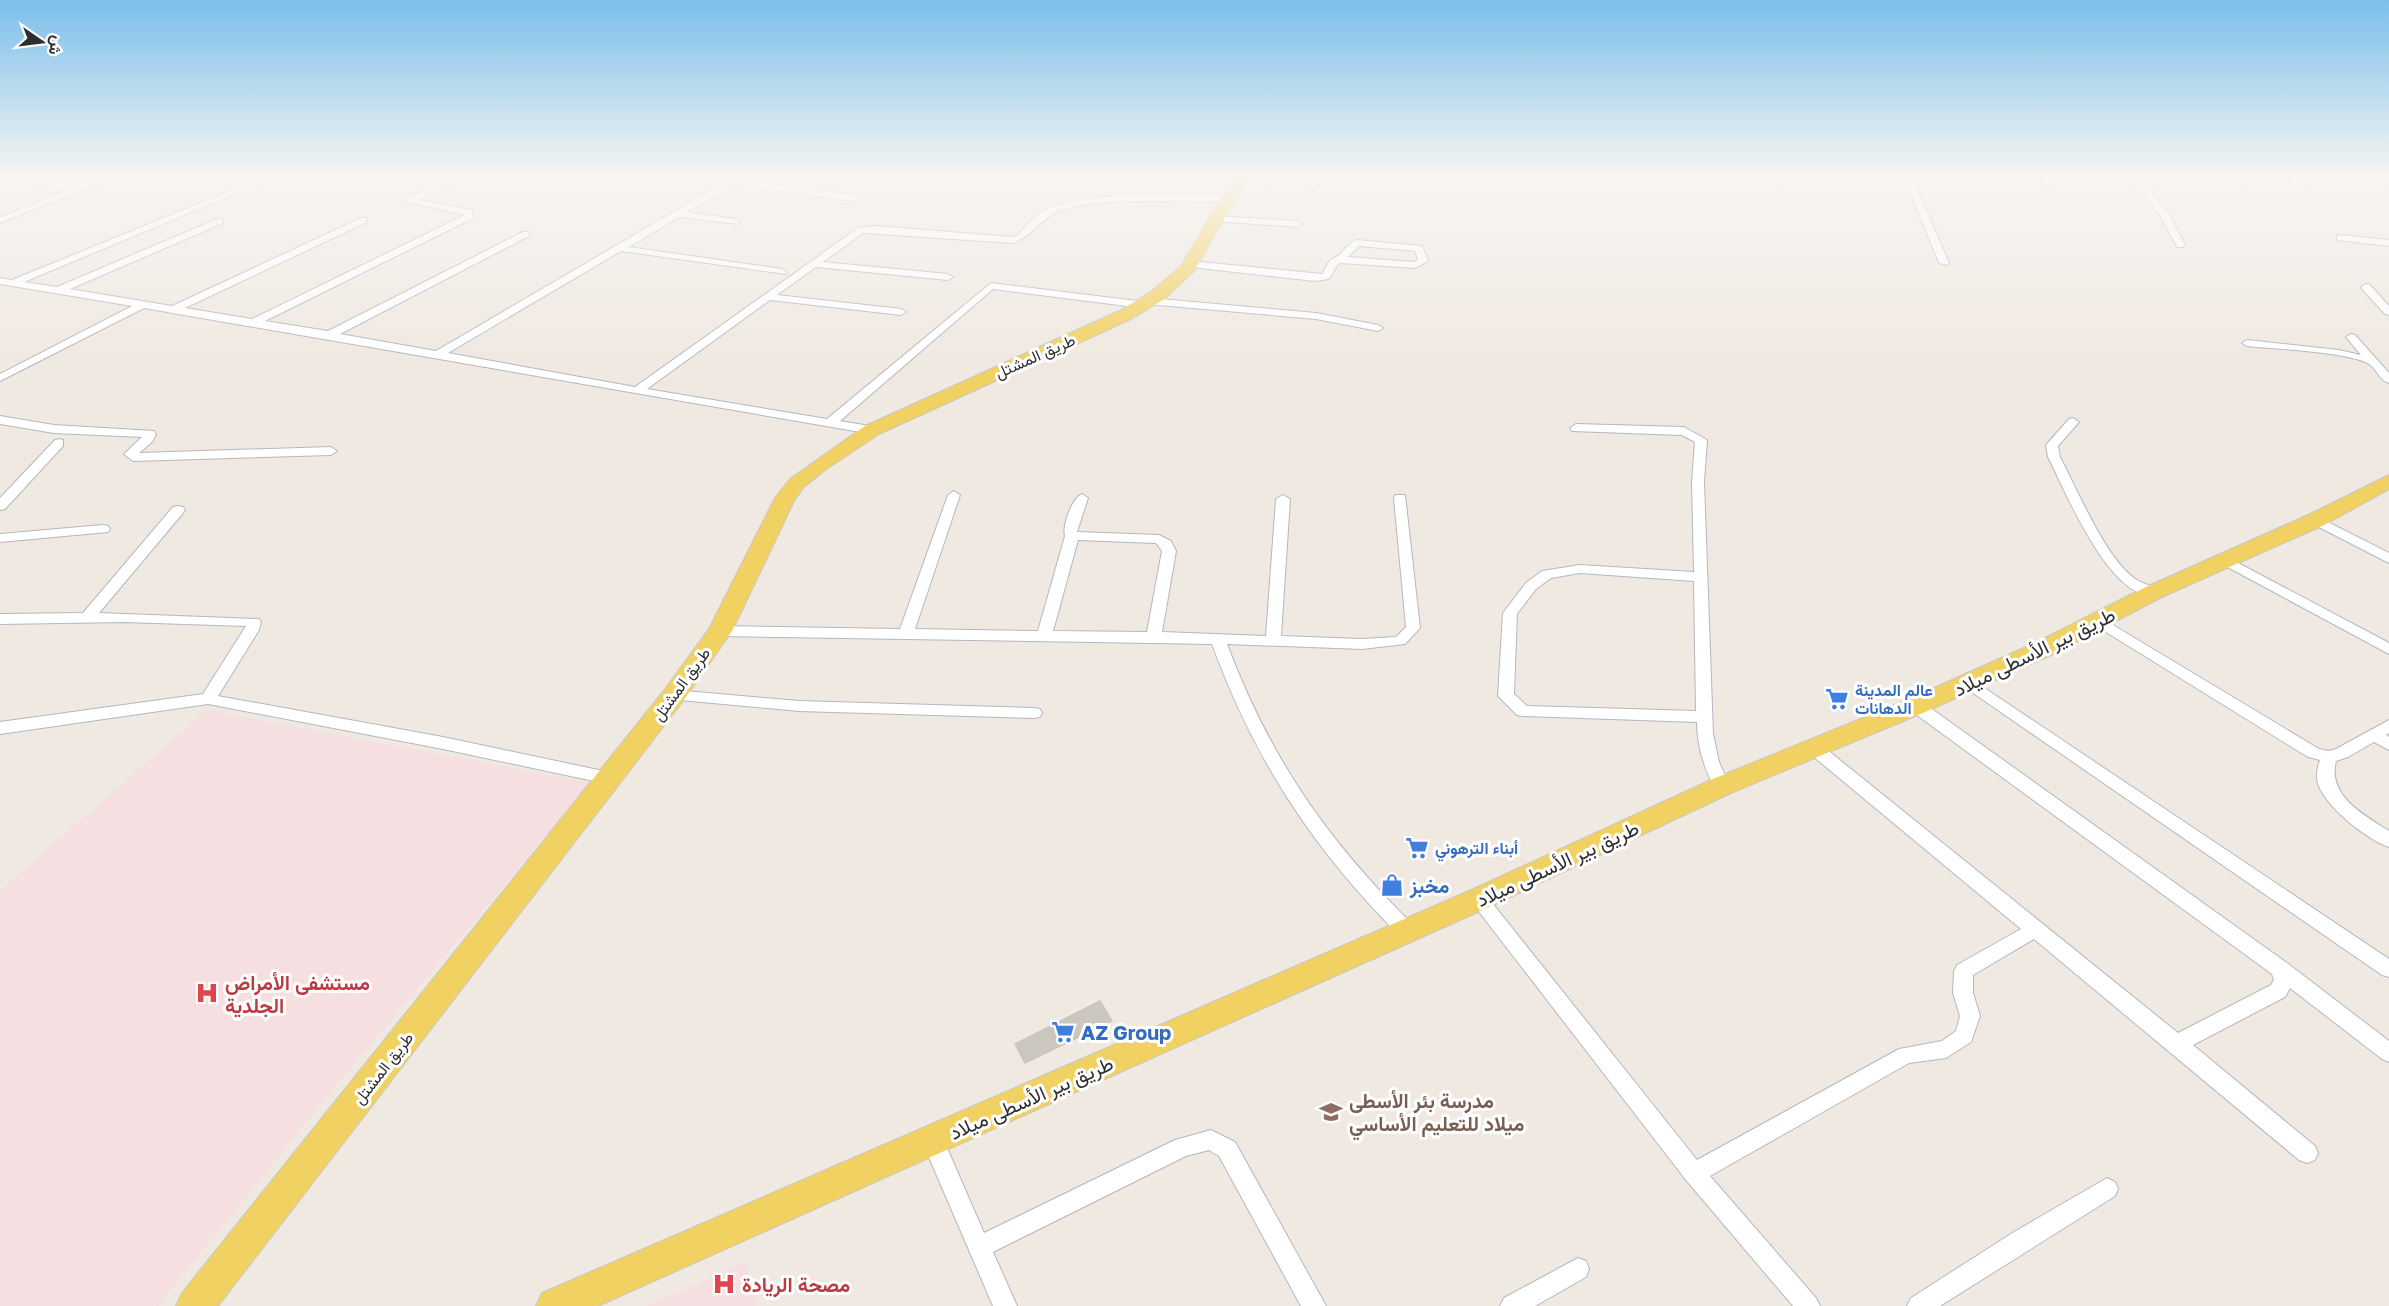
<svg xmlns="http://www.w3.org/2000/svg" width="2389" height="1306" font-family="'Golos Text',Vazirmatn,sans-serif">
<rect width="100%" height="100%" fill="#efe9e1"/>
<!-- medical -->
<g fill="#f5dfe0">
<polygon points="207,710 590,783 328,1095 158,1306 0,1306 0,891"/>
<polygon points="746,1262 757,1306 648,1306"/>
</g>
<!-- building -->
<polygon fill="#cbc7bf" stroke="#cbc5ba" stroke-width="1.5" points="1100,1001 1112,1021 1025,1063 1015,1044"/>
<g fill="none" stroke-linecap="round" stroke-linejoin="round">
<!-- street casing -->
<g stroke="#b4b7c1" stroke-width="2">
<g id="street">
<polygon points="33,175 45,175 42,178 45,180 79,186 108,175 120,175 0,223 0,217 69,190 39,184 32,177"/>
<path d="M268 175H280L24 282 57 287 217 219H223V223L70 289 172 306 361 218H367V222L185 308 252 319 465 215 403 201 455 175H466L417 200 472 210 473 218 265 321 328 331 523 232H529V236L340 334 436 351 723 183 682 178 678 175H702L852 195 857 198 852 201 734 185 687 212 735 219 740 222 738 224 679 217 629 247 782 269 787 272 786 274 621 251 448 353 635 387 858 228 877 226 1012 237 1017 236C1024 229 1031 219 1040 213 1078 189 1181 196 1228 196L1233 199 1228 202C1179 202 1108 196 1061 210 1041 217 1032 238 1012 243L863 233 823 262 948 274 953 277 948 280 816 267 777 295 901 309 906 312 901 315 770 300 647 389 827 419 991 283 1145 302V299L1149 298 1316 313 1378 325 1383 328 1378 331 1316 319 1147 304V307L1143 308 993 289 840 421 876 427 878 430 872 434 144 308 0 381V374L132 306 0 284V278L12 280Z"/>
<polygon points="885,175 894,175 889,179"/>
<polygon points="1314,175 1322,175 1316,187 1313,188 1309,185"/>
<polygon points="1903,175 1911,175 1949,263 1948,265 1939,263"/>
<polygon points="2038,175 2046,175 2051,183 2044,185"/>
<polygon points="2129,175 2138,175 2170,216 2185,245 2183,247 2177,247 2161,217"/>
<polygon points="2286,175 2295,175 2308,192 2306,194 2248,192 2244,189 2248,186 2296,189"/>
<polygon points="1215,216 1297,221 1302,224 1297,227 1212,221 1212,217"/>
<polygon points="2340,235 2389,240 2389,246 2337,240 2337,236"/>
<path d="M1357 240 1422 246 1428 261 1415 268 1341 263 1338 264 1329 279 1315 281 1191 267 1186 264 1191 261 1322 274 1330 260C1342 257 1345 244 1357 240ZM1359 246 1415 251 1418 260 1413 262 1348 257Z"/>
<polygon points="2366,284 2370,285 2389,306 2389,315 2385,314 2362,289 2361,287"/>
<path d="M2351 334 2355 335 2389 373V383C2379 380 2377 369 2369 364 2349 352 2274 349 2247 346L2242 343 2247 340 2339 350 2361 355 2346 337Z"/>
<polygon points="0,416 54,425 154,431 156,434 153,441 139,453 331,447 337,451 331,455 133,461 124,454 142,437 54,433 0,424"/>
<path d="M2073 418 2079 422 2058 446 2060 457C2077 489 2107 562 2137 580 2144 584 2152 586 2159 589L2161 592 2159 595C2112 607 2065 490 2048 457L2046 445 2069 419Z"/>
<path d="M1576 424 1684 427 1707 440 1704 482 1713 734 1719 762 1730 786 1728 790H1716C1704 769 1697 746 1697 722L1523 716 1517 715 1498 696 1503 613 1526 583 1542 571 1580 565 1694 572 1692 482 1695 442 1682 435 1572 431 1570 428ZM1580 573 1694 581 1696 711 1527 706 1514 694 1517 614 1536 589 1551 578Z"/>
<polygon points="59,439 63,440 63,446 5,509 0,510 0,498 55,440"/>
<path d="M954 491 960 495 915 629 1038 631 1065 536C1062 526 1072 498 1082 494L1088 498 1077 532 1159 535 1171 541 1176 551 1162 632 1266 636 1276 499 1283 495 1290 499 1281 636 1362 639 1396 637 1406 627 1394 498 1395 495H1405L1420 628 1405 644 1362 649 1227 644C1270 758 1326 839 1413 925L1415 930 1413 935 1406 938 1399 935C1313 849 1254 759 1212 644L720 636 713 631 720 626 900 629 948 495ZM1078 540 1156 543 1162 551 1147 632 1053 631Z"/>
<polygon points="178,506 183,507 185,510 183,513 99,613 259,619 261,622 259,630 218,696 443,737 608,772 614,774 616,778 614,782 608,784 443,749 208,704 0,734 0,722 203,694 246,626 124,622 0,624 0,614 83,613 173,507"/>
<polygon points="2316,516 2389,553 2389,563 2311,523 2309,520"/>
<polygon points="103,525 108,526 110,529 108,532 0,542 0,534"/>
<polygon points="2225,556 2389,643 2389,654 2220,563 2218,560"/>
<path d="M2098 616 2319 749 2329 751 2336 749 2389 720V733L2386 735 2389 737V750L2374 742 2348 757 2336 761C2327 796 2364 815 2389 831V847C2366 839 2326 807 2318 784 2316 776 2317 768 2320 760L2308 757 2093 624 2091 621Z"/>
<polygon points="1968,677 2389,959 2389,977 2382,975 1963,686 1960,682 1963,678"/>
<polygon points="674,690 799,701 1034,708 1040,709 1042,713 1040,717 1034,718 799,711 669,699 666,695 669,691"/>
<polygon points="1916,701 1922,702 2287,963 2389,1041 2389,1062 2382,1059 2290,988 2285,997 2193,1045 2315,1146 2318,1153 2315,1160 2307,1163 2299,1160 2034,939 1973,975 1973,993 1980,1016 1971,1042 1946,1058 1909,1063 1710,1176 1816,1298 1820,1306 1793,1306 1686,1180 1473,904 1470,899 1473,894 1479,892 1485,894 1697,1160 1899,1049 1942,1041 1956,1031 1960,1016 1953,993 1954,971 1957,965 2021,929 1808,752 1806,748 1808,744 1820,744 2178,1033 2271,985 2274,980 2272,974 1910,710 1908,706 1910,702"/>
<polygon points="1211,1130 1235,1142 1326,1306 1301,1306 1219,1156 1209,1150 1186,1156 993,1252 1017,1306 993,1306 922,1141 925,1134 933,1131 941,1134 984,1233 1175,1140"/>
<polygon points="2107,1178 2115,1182 2118,1189 2115,1196 1940,1306 1907,1306 1911,1298 2014,1232"/>
<polygon points="1578,1258 1586,1261 1589,1269 1586,1277 1535,1306 1500,1306 1504,1298"/>
</g>
</g>
<!-- primary casing -->
<g stroke="#c9c9c9" stroke-width="2">
<g id="primary">
<polygon points="1235,175 1249,175 1194,271 1163,300 1131,319 879,434 825,470 804,487 795,499 732,631 683,701 218,1306 176,1306 182,1293 665,689 709,629 775,498 790,479 865,426 1119,311 1151,292 1181,266"/>
<polygon points="2389,475 2389,489 2324,525 2162,597 2051,655 1925,712 1731,793 1489,907 598,1306 536,1306 542,1293 1469,891 1713,779 1907,700 2035,643 2146,587 2308,515"/>
</g>
</g>
<!-- street -->
<use href="#street" fill="#fff" fill-rule="evenodd"/>
<!-- primary -->
<use href="#primary" fill="#f2d163" fill-rule="evenodd"/>
</g>
<!-- sky -->
<linearGradient id="sky" x2="0" y2="1"><stop stop-color="#7abfeb"/><stop offset="0.49" stop-color="#f8f5f2"/><stop offset="1" stop-color="#f8f5f2" stop-opacity="0"/></linearGradient>
<rect width="2389" height="358" fill="url(#sky)"/>
<!-- icons -->
<defs>
<g id="supermarket-bare" transform="scale(1.8)"><path d="M-6-5.5h2.5l.6 2H6L4.5 2H-2.5L-4.4-4H-6ZM-1.5 3.2a1.3 1.3 0 1 0 .1 0ZM3 3.2a1.3 1.3 0 1 0 .1 0Z" fill="#3f7fe0" stroke="#fff" stroke-width="2.5" paint-order="stroke"/></g>
<g id="shop-bare" transform="scale(1.8)"><path d="M-5-2.5h2.3a2.7 3.5 0 0 1 5.4 0H5L5.5 6h-11ZM-1.5-2.5h3a1.5 2.3 0 0 0-3 0Z" fill="#3f7fe0" stroke="#fff" stroke-width="2.5" paint-order="stroke"/></g>
<g id="hospital-bare" transform="scale(1.8)"><path d="M-5-5h3v3.5h4V-5h3V5h-3V1.5h-4V5h-3Z" fill="#e0444e" stroke="#fff" stroke-width="2.5" paint-order="stroke"/></g>
<g id="school-bare" transform="scale(1.8)"><path d="M0-5L7-2L0 1L-7-2ZM-4 1L0 2.5L4 1V4Q0 6-4 4Z" fill="#8d6e63" stroke="#fff" stroke-width="2.5" paint-order="stroke"/></g>
</defs>
<g fill-rule="evenodd">
<use href="#supermarket-bare" x="1837" y="699"/>
<use href="#supermarket-bare" x="1417" y="848"/>
<use href="#shop-bare" x="1392" y="885"/>
<use href="#hospital-bare" x="207" y="993"/>
<use href="#supermarket-bare" x="1063" y="1032"/>
<use href="#school-bare" x="1331" y="1112"/>
<use href="#hospital-bare" x="724" y="1284"/>
</g>
<g text-anchor="middle" dominant-baseline="central" stroke-width="6" stroke-linejoin="round" paint-order="stroke">
<!-- street labels -->
<g font-size="16" fill="#2e2e2e" stroke="#fff">
<text transform="translate(1035 356) rotate(-24)">طريق المشتل</text>
<text transform="translate(681 684) rotate(-54)">طريق المشتل</text>
<text transform="translate(383 1068) rotate(-52)">طريق المشتل</text>
</g>
<!-- shop labels -->
<g font-size="16" font-weight="bold" fill="#366cbe" stroke="#fff" text-anchor="start">
<text x="1855" y="690">عالم المدينة<tspan x="1855" dy="18">الدهانات</tspan></text>
<text x="1435" y="848">أبناء الترهوني</text>
</g>
<!-- near-street labels -->
<g font-size="20" fill="#2e2e2e" stroke="#fff">
<text transform="translate(2034 651) rotate(-26)">طريق بير الأسطى ميلاد</text>
<text transform="translate(1557 863) rotate(-25)">طريق بير الأسطى ميلاد</text>
<text transform="translate(1031 1097) rotate(-24)">طريق بير الأسطى ميلاد</text>
</g>
<!-- near-shop labels -->
<g font-size="20" font-weight="bold" fill="#366cbe" stroke="#fff" text-anchor="start">
<text x="1410" y="885">مخبز</text>
<text x="1081" y="1032">AZ Group</text>
</g>
<!-- near-health labels -->
<g font-size="20" font-weight="bold" fill="#be3a42" stroke="#fff" text-anchor="start">
<text x="225" y="982">مستشفى الأمراض<tspan x="225" dy="23">الجلدية</tspan></text>
<text x="742" y="1284">مصحة الريادة</text>
</g>
<!-- near-education labels -->
<g font-size="20" font-weight="bold" fill="#785e54" stroke="#fff" text-anchor="start">
<text x="1349" y="1100">مدرسة بئر الأسطى<tspan x="1349" dy="23">ميلاد للتعليم الأساسي</tspan></text>
</g>
</g>
<!-- north arrow -->
<g transform="translate(42 42) rotate(104)" stroke="#ffffff" stroke-width="4.5" paint-order="stroke">
<path d="M0-4.5L10 22L0 15L-10 22Z" fill="#2e2e2e"/>
<text y="-9" font-size="16" font-weight="bold" text-anchor="middle" fill="#2e2e2e">ش</text>
</g>
</svg>
